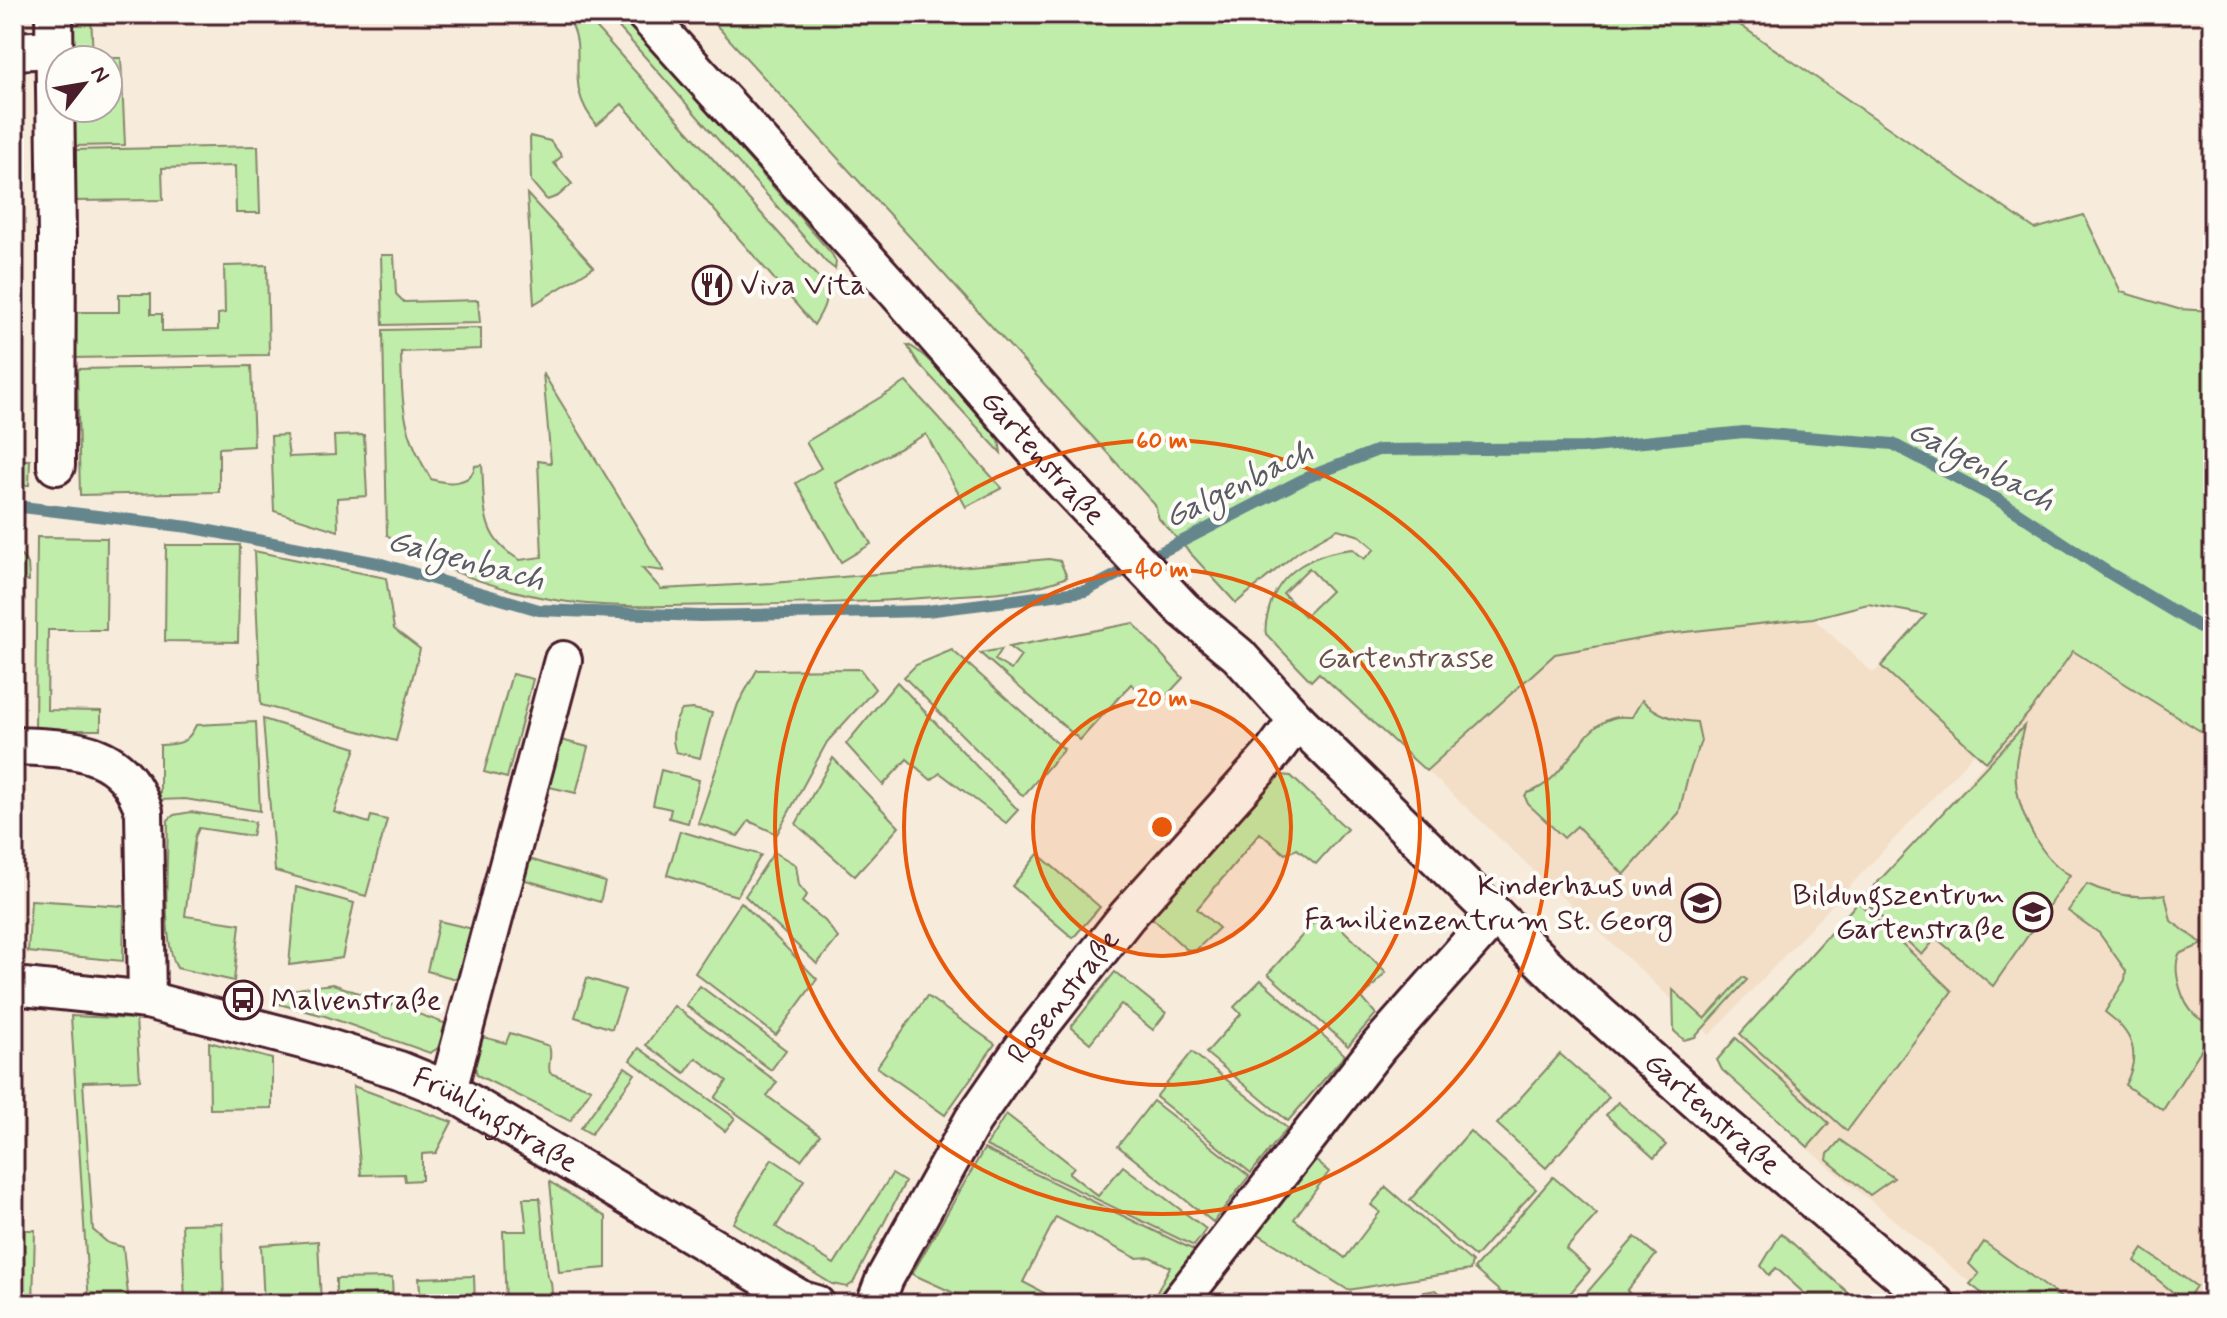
<svg xmlns="http://www.w3.org/2000/svg" width="2227" height="1318" font-family="Mynerve,sans-serif">
<rect width="100%" height="100%" fill="#f7ebdb"/>
<filter id="ink" filterUnits="userSpaceOnUse"><feTurbulence type="fractalNoise" baseFrequency=".0125" numOctaves="2"/><feDisplacementMap in="SourceGraphic" scale="16" xChannelSelector="R" yChannelSelector="G"/><feConvolveMatrix kernelMatrix="1 2 1 2 8 2 1 2 1" color-interpolation-filters="sRGB"/></filter>
<g filter="url(#ink)">
<!-- built -->
<g fill="#f3dfc8">
<polygon points="1813,618 1873,673 1881,666 1975,753 1710,1035 1408,753 1533,635 1667,634"/>
<polygon points="2073,651 2213,739 2213,1304 1996,1304 1809,1150 1722,1061 2033,708"/>
</g>
<!-- green -->
<g fill="#c0edaa" stroke="#85866a" stroke-width="2" fill-rule="evenodd">
<polygon points="72,14 91,14 93,58 121,58 125,145 73,146 73,108 108,108 108,60 72,60"/>
<path d="M572 14H584L824 284C829 301 823 310 814 325L622 104 597 125C561 84 590 53 569 20Z"/>
<polygon points="607,14 616,14 647,43 832,254 836,262 835,269 826,262"/>
<path d="M706 14H1724L2035 229 2084 215 2121 292 2178 309 2213 311V739L2073 651 2033 708 1986 762 1881 666 1926 615 1868 604 1813 618 1667 634 1555 654 1426 771 1319 673 1311 681 1266 634C1264 625 1267 618 1269 609 1279 570 1316 552 1353 549L1364 559 1375 549 1360 536 1338 529 1299 551 1236 603 1159 519 1155 505ZM1309 568 1331 591 1305 616 1283 593Z"/>
<polygon points="530,136 550,141 562,156 554,163 572,184 558,196 547,200 531,181"/>
<polygon points="258,146 260,213 236,213 235,166 162,168 163,200 73,201 72,150"/>
<polygon points="527,194 594,267 534,304"/>
<polygon points="381,255 394,255 396,294 404,302 478,300 480,323 383,325"/>
<polygon points="267,265 269,355 71,358 71,312 119,312 119,294 151,294 151,314 162,314 162,331 218,330 218,314 225,313 224,266"/>
<path d="M481 328V349L401 352C402 405 402 432 431 479 446 484 471 486 475 466L482 465C485 505 479 538 520 560L542 557 538 461 551 463 543 373 664 571 642 568 661 589 773 583 1049 559 1060 561 1067 577C1027 594 980 593 936 597 864 603 791 604 718 605 666 606 607 609 555 600 496 589 436 570 387 535L383 330Z"/>
<path d="M907 345C925 348 984 422 999 439L1001 453 919 364Z"/>
<polygon points="251,366 254,446 219,448 219,492 80,495 77,369"/>
<polygon points="906,382 1002,488 966,507 926,434 836,483 871,544 841,562 796,483 821,468 806,442"/>
<polygon points="286,435 289,457 335,455 334,436 364,435 367,496 337,498 338,531 274,511 271,436"/>
<polygon points="14,460 30,460 29,485 14,485"/>
<polygon points="37,537 107,538 106,630 48,630 47,710 101,711 101,730 35,730"/>
<polygon points="166,545 240,545 238,642 165,641"/>
<polygon points="14,548 28,564 29,581 14,580"/>
<polygon points="254,551 386,578 394,629 420,649 396,741 261,705"/>
<polygon points="1133,623 1183,678 1157,706 1131,684 1080,740 980,653 1002,649 995,660 1011,670 1021,656 1009,647"/>
<polygon points="952,650 1064,749 1023,796 904,677 916,665"/>
<polygon points="860,669 875,689 827,742 777,834 749,821 738,836 698,823 738,704 757,670"/>
<polygon points="512,674 533,679 507,778 484,772"/>
<polygon points="897,682 1018,810 1006,823 940,773 931,780 907,759 883,785 846,744"/>
<path d="M1642 700C1657 715 1677 721 1697 722L1701 741 1688 776 1679 813 1624 875 1577 826 1564 838 1528 804 1525 797 1527 793C1567 782 1577 728 1613 718 1619 716 1626 717 1632 717Z"/>
<path d="M693 709 712 713 700 758 676 752C670 739 674 721 682 710Z"/>
<polygon points="263,719 356,748 334,812 369,823 371,816 387,820 366,896 275,871"/>
<path d="M256 722 260 811 185 799 160 800V745C180 744 187 744 196 725Z"/>
<path d="M2024 726C2021 739 2017 752 2016 764 2012 801 2037 857 2070 875L1993 986 1936 938 1922 955 1862 899Z"/>
<polygon points="557,739 588,747 576,793 545,786"/>
<polygon points="833,758 899,827 855,876 796,824"/>
<polygon points="661,770 699,780 688,823 669,818 671,809 653,805"/>
<polygon points="1280,775 1291,776 1347,829 1316,864 1297,849 1285,854 1260,833 1197,909 1219,928 1195,951 1186,949 1150,916 1270,780"/>
<path d="M191 812 255 822 252 836 199 828 195 837 185 916 240 924 234 981 177 968C161 941 168 854 168 820L174 815Z"/>
<polygon points="680,831 761,855 737,896 667,875"/>
<polygon points="774,852 796,865 799,885 807,895 802,902 825,921 838,938 817,964 745,896"/>
<polygon points="1038,854 1100,907 1073,938 1012,886"/>
<polygon points="526,858 605,882 600,902 519,878"/>
<path d="M2087 884C2112 896 2138 899 2165 894L2171 921 2203 944 2179 954C2172 971 2182 1004 2196 1016 2201 1020 2208 1023 2213 1027V1031L2163 1110 2125 1085C2142 1053 2132 1032 2105 1012L2125 980 2126 971 2099 933 2068 911Z"/>
<polygon points="296,887 354,903 342,958 289,965"/>
<polygon points="31,900 124,906 123,961 28,952"/>
<polygon points="741,902 817,979 776,1035 695,973"/>
<polygon points="1858,902 1952,991 1847,1131 1740,1034"/>
<polygon points="1324,911 1386,972 1362,998 1376,1014 1348,1046 1268,974"/>
<polygon points="439,921 473,929 460,980 427,971"/>
<polygon points="1115,972 1166,1013 1153,1030 1121,1004 1090,1043 1071,1027"/>
<polygon points="1743,977 1747,980 1695,1037 1684,1040 1674,1031 1673,990 1705,1019"/>
<polygon points="587,978 625,990 612,1029 575,1017"/>
<polygon points="1261,980 1345,1055 1288,1121 1206,1053 1241,1014 1234,1007"/>
<path d="M333 984 447 1024 438 1048 430 1053 325 1016 279 1004C289 985 313 987 333 984Z"/>
<polygon points="700,986 786,1050 771,1070 686,1005"/>
<polygon points="927,996 995,1044 945,1115 877,1067"/>
<polygon points="674,1006 777,1082 767,1096 820,1135 801,1160 715,1098 727,1081 696,1058 685,1073 646,1045"/>
<polygon points="71,1016 136,1019 140,1080 83,1082 93,1230 108,1243 123,1247 129,1304 89,1304"/>
<path d="M510 1033 549 1046C553 1056 547 1064 550 1073L591 1089 570 1121 477 1075 475 1067 483 1037 506 1043Z"/>
<polygon points="1736,1038 1829,1123 1808,1147 1722,1070 1717,1060"/>
<polygon points="209,1042 272,1059 272,1108 210,1109"/>
<polygon points="639,1048 735,1118 725,1131 630,1060"/>
<polygon points="1192,1052 1287,1128 1251,1173 1156,1097"/>
<polygon points="1560,1054 1609,1097 1546,1168 1497,1124"/>
<polygon points="625,1067 635,1074 591,1134 581,1128"/>
<polygon points="353,1086 452,1122 436,1153 422,1154 422,1180 405,1181 404,1174 361,1175"/>
<polygon points="1153,1101 1249,1176 1213,1222 1118,1146"/>
<polygon points="1618,1102 1666,1145 1654,1158 1606,1115"/>
<polygon points="1006,1114 1074,1167 1069,1173 1098,1196 1123,1166 1206,1229 1194,1246 986,1146"/>
<polygon points="1470,1131 1536,1189 1475,1257 1410,1200"/>
<polygon points="1840,1140 1894,1178 1870,1195 1827,1160 1828,1154"/>
<polygon points="984,1149 1194,1250 1159,1304 1151,1304 1170,1267 1150,1257 1136,1258 1056,1217 1023,1282 1065,1304 978,1304 912,1274"/>
<polygon points="1309,1155 1329,1172 1294,1219 1345,1258 1380,1212 1371,1205 1386,1187 1472,1262 1470,1270 1348,1290 1252,1230"/>
<polygon points="772,1159 804,1180 776,1227 834,1264 892,1174 905,1182 853,1283 847,1287 832,1284 733,1223"/>
<polygon points="1553,1177 1597,1214 1566,1249 1590,1270 1561,1304 1514,1304 1474,1269"/>
<polygon points="550,1182 606,1217 606,1268 559,1272"/>
<polygon points="523,1198 540,1198 547,1276 551,1282 553,1304 506,1304 503,1231 527,1231"/>
<polygon points="222,1223 224,1304 185,1304 182,1224"/>
<polygon points="14,1230 35,1230 33,1304 14,1304"/>
<polygon points="1781,1233 1853,1297 1849,1304 1816,1304 1776,1268 1769,1275 1761,1266"/>
<polygon points="1635,1237 1656,1255 1627,1291 1641,1304 1577,1304"/>
<polygon points="318,1241 321,1304 264,1304 261,1245"/>
<polygon points="1984,1242 2070,1304 1996,1304 1970,1284 1979,1274 1969,1264"/>
<polygon points="2143,1249 2196,1286 2184,1304 2168,1304 2175,1294 2135,1261"/>
<polygon points="474,1276 475,1304 421,1304 419,1278"/>
<polygon points="392,1278 393,1304 336,1304 336,1279"/>
<polygon points="1436,1290 1446,1299 1443,1304 1356,1304"/>
</g>
<g fill="none" stroke-linecap="round" stroke-linejoin="round">
<!-- stream -->
<polyline stroke="#66868d" stroke-width="12" points="14,506 189,527 378,563 539,610 700,616 927,611 1085,591 1308,477 1378,450 1583,448 1744,432 1893,444 1997,499 2106,571 2213,635"/>
<!-- street casing -->
<g stroke="#4a1f2b" stroke-width="42">
<g id="street">
<polyline points="54,14 57,237 56,466"/>
<path id="s1" d="M645 14 895 290 1053 471 1183 609 1238 655 1297 720 1564 983 1725 1126 1936 1304"/>
<polyline points="14,51 54,49"/>
<path d="M14 746C72 749 123 746 144 812L147 1000"/>
<path id="s2" d="M14 986 147 1000 306 1041 399 1070 448 1090 802 1300 816 1304"/>
<polyline points="448,1090 563,660"/>
<path id="s3" d="M875 1304 885 1278 973 1120 1022 1049 1127 916 1272 754 1297 720"/>
<polyline points="1178,1304 1379,1046 1495,915"/>
</g>
</g>
<!-- street -->
<use href="#street" stroke="#fdfcf7" stroke-width="36"/>
</g>
</g>
<!-- distance rings -->
<circle cx="1162" cy="827" r="129" fill="#e8590c" fill-opacity=".12"/>
<g fill="none" stroke="#e8590c" stroke-width="4">
<circle cx="1162" cy="827" r="129"/>
<circle cx="1162" cy="827" r="258"/>
<circle cx="1162" cy="827" r="387"/>
</g>
<!-- icons -->
<defs>
<g id="restaurant-ring" transform="scale(2)"><circle r="9.5" fill="#fdfcf7" stroke="#4a1f2b" stroke-width="1.5"/><path d="M-5-6h1v4h1v-4h1v4h1v-4h1v5L-1.5 .5V6h-2V.5L-5-1ZM5-6V6H3V1.5H1.5Q1.5-4 5-6Z" fill="#4a1f2b"/></g>
<g id="school-ring" transform="scale(2)"><circle r="9.5" fill="#fdfcf7" stroke="#4a1f2b" stroke-width="1.5"/><path d="M0-5L7-2L0 1L-7-2ZM-4 1L0 2.5L4 1V4Q0 6-4 4Z" fill="#4a1f2b"/></g>
<g id="bus-ring" transform="scale(2)"><circle r="9.5" fill="#fdfcf7" stroke="#4a1f2b" stroke-width="1.5"/><path d="M-5-6H5V4H4V6H2V4H-2V6H-4V4H-5ZM-3.5-4V0h7V-4ZM-3.5 1.2v1.5H-2V1.2ZM2 1.2v1.5H3.5V1.2Z" fill="#4a1f2b"/></g>
</defs>
<g fill-rule="evenodd">
<use href="#restaurant-ring" x="712" y="285"/>
<use href="#school-ring" x="1701" y="903"/>
<use href="#school-ring" x="2033" y="912"/>
<use href="#bus-ring" x="243" y="1000"/>
</g>
<g text-anchor="middle" dominant-baseline="central" stroke-width="8" stroke-linejoin="round" paint-order="stroke">
<!-- poi labels -->
<g font-size="30" fill="#4a1f2b" stroke="#fdfcf7" text-anchor="start">
<text x="740" y="285">Viva Vita</text>
<text x="1673" y="886" text-anchor="end">Kinderhaus und<tspan x="1673" dy="34">Familienzentrum St. Georg</tspan></text>
<text x="2005" y="895" text-anchor="end">Bildungszentrum<tspan x="2005" dy="34">Gartenstraße</tspan></text>
<text x="271" y="1000">Malvenstraße</text>
</g>
<!-- street labels -->
<g font-size="30" fill="#4a1f2b" stroke="#fdfcf7">
<text stroke="none"><textPath href="#s1" startOffset="596">Gartenstraße</textPath></text>
<text stroke="none"><textPath href="#s3" startOffset="362">Rosenstraße</textPath></text>
<text stroke="none"><textPath href="#s1" startOffset="1534">Gartenstraße</textPath></text>
<text stroke="none"><textPath href="#s2" startOffset="504">Frühlingstraße</textPath></text>
</g>
<!-- park labels -->
<g font-size="30" fill="#68524b" stroke="#fdfcf7">
<text x="1406" y="658">Gartenstrasse</text>
</g>
<!-- water labels -->
<g font-size="32" font-style="italic" fill="#5a5b64" stroke="#fdfcf7">
<text transform="translate(1981 466) rotate(28)">Galgenbach</text>
<text transform="translate(1239 485) rotate(-26)">Galgenbach</text>
<text transform="translate(466 561) rotate(15)">Galgenbach</text>
</g>
</g>
<circle cx="1162" cy="827" r="12" fill="#e8590c" stroke="#fdfcf7" stroke-width="4"/>
<g font-size="24" text-anchor="middle" font-weight="bold" fill="#e8590c" stroke="#fdfcf7" stroke-width="8" stroke-linejoin="round" paint-order="stroke">
<text x="1162" y="448">60 m</text>
<text x="1162" y="577">40 m</text>
<text x="1162" y="706">20 m</text>
</g>
<!-- margin -->
<rect width="2227" height="1318" fill="none" stroke="#fdfcf7" stroke-width="48"/>
<rect x="24" y="24" width="2179" height="1270" fill="none" stroke="#4a1f2b" stroke-width="3" filter="url(#ink)"/>
<!-- north arrow -->
<g transform="translate(84 84) rotate(59)"><circle r="38" fill="#fdfcf7" stroke="#b5a4a5" stroke-width="2"/>
<path d="M0-6L14 30L0 20L-14 30Z" fill="#4a1f2b"/>
<text y="-12" font-size="22" font-weight="bold" text-anchor="middle" fill="#4a1f2b">N</text>
</g>
</svg>
